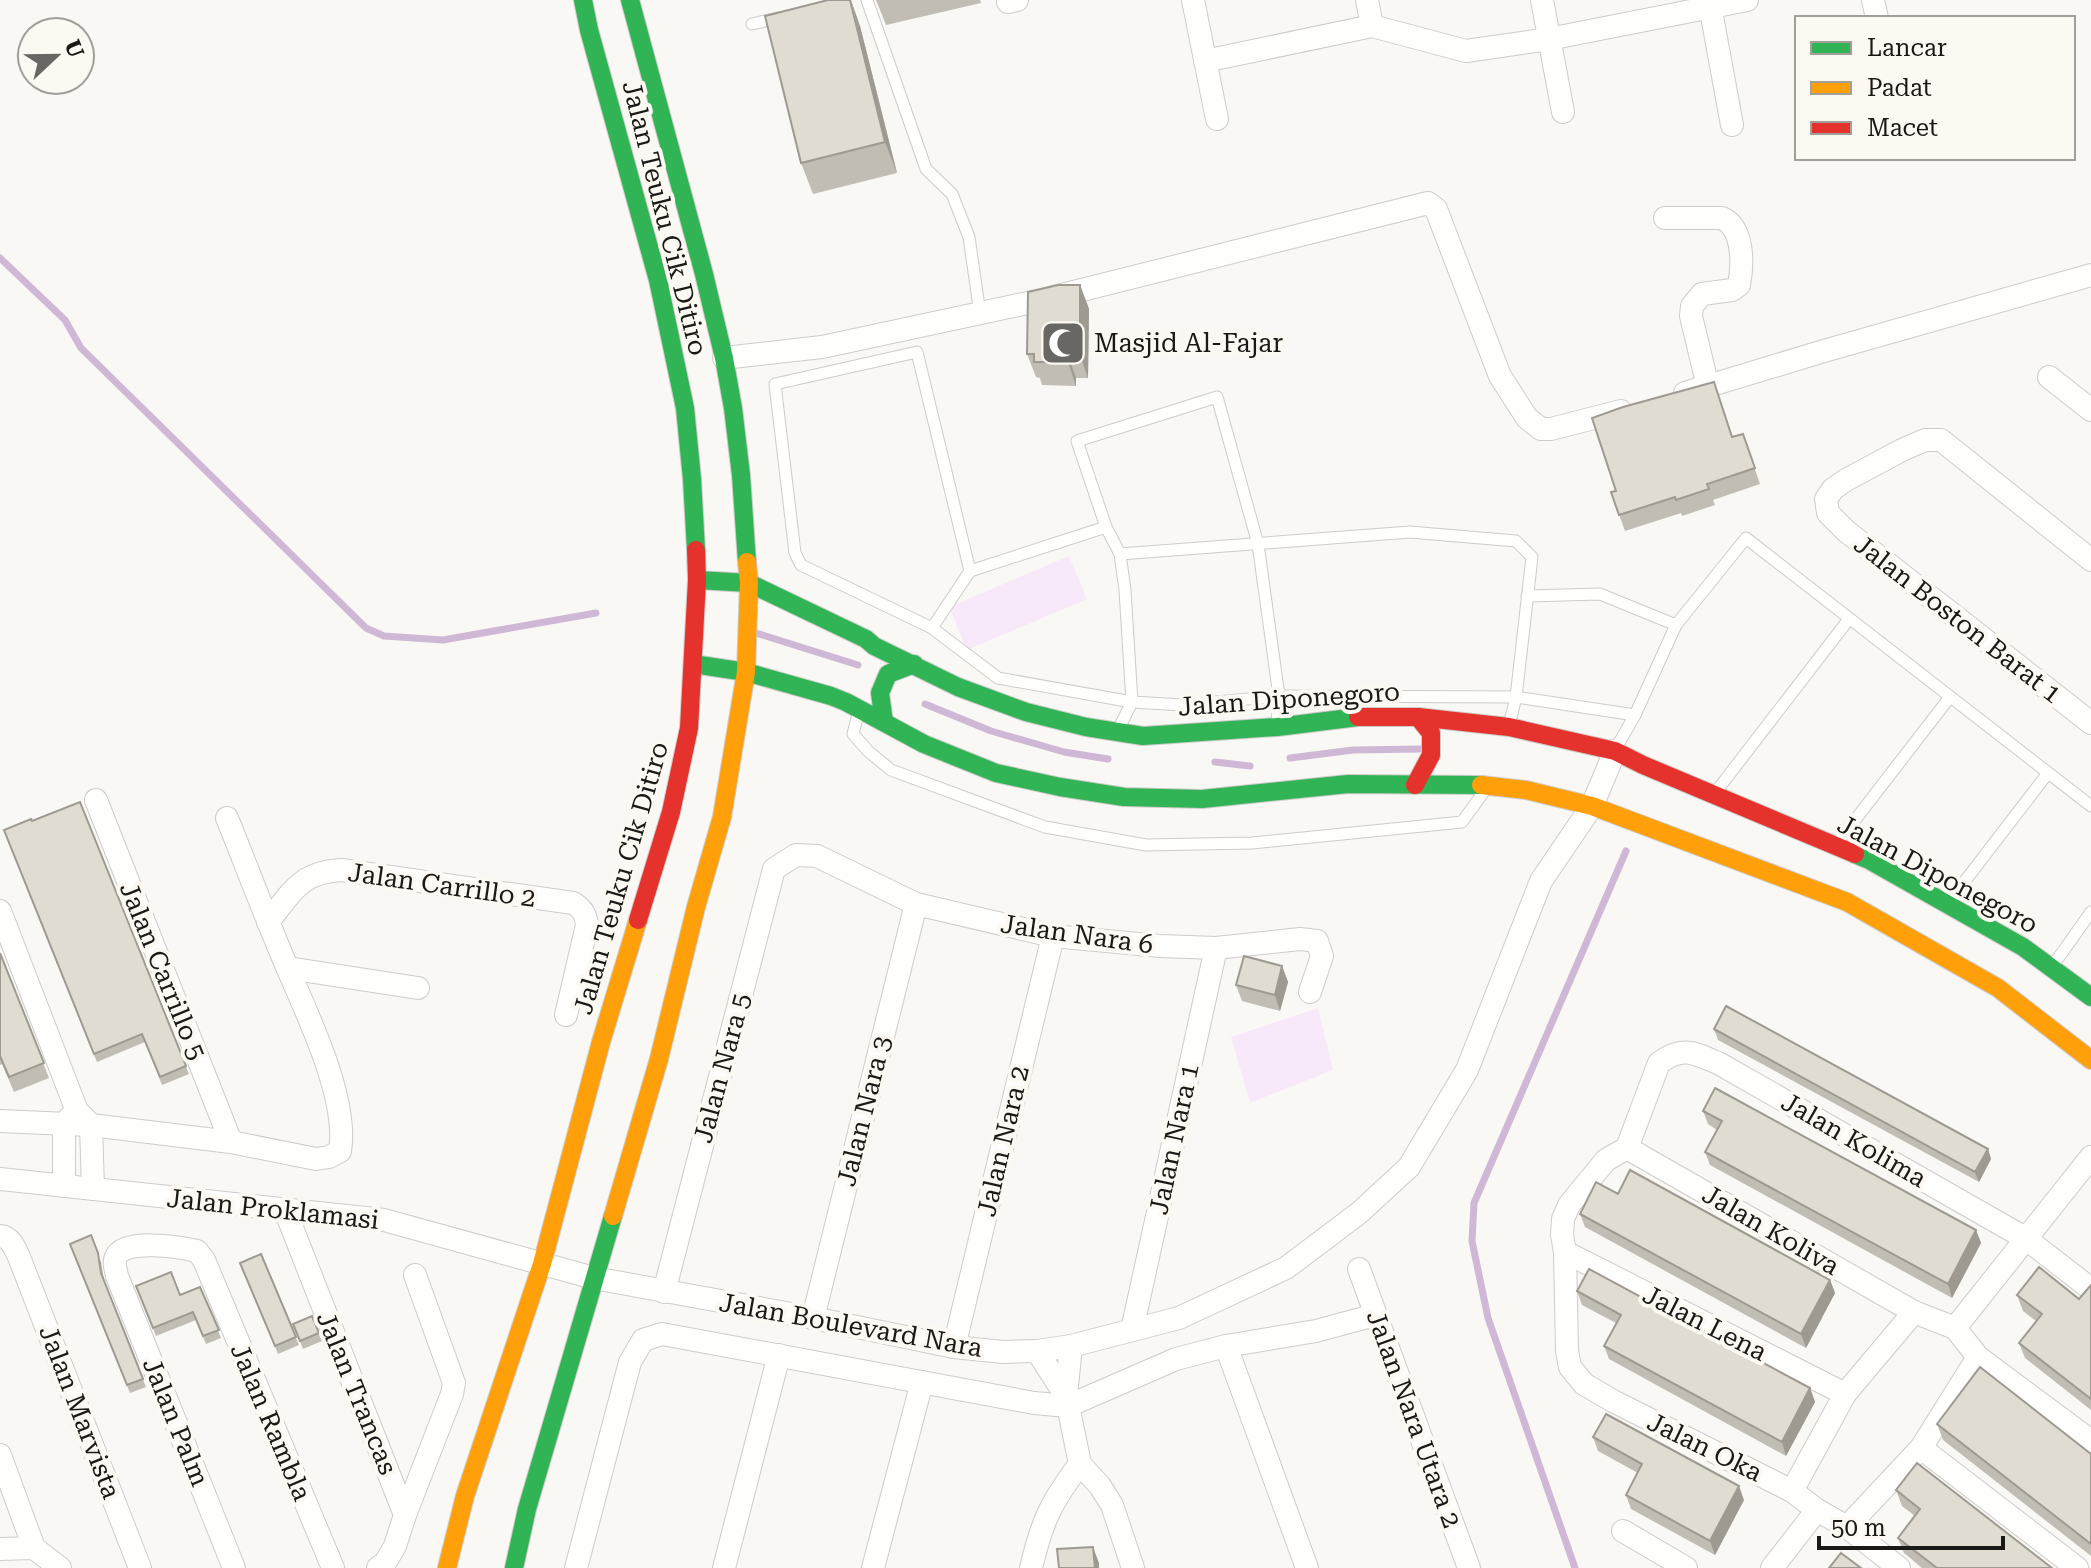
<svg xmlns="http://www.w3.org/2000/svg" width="2091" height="1568" font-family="'Roboto Serif',serif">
<rect width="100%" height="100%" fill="#faf8f4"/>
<!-- green -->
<g fill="#f8e9fa">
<polygon points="1069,556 1087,599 967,650 949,607"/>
<polygon points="1318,1008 1333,1070 1250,1103 1231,1037"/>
</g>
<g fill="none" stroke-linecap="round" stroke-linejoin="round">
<!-- stream -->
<g stroke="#cfb8d5" stroke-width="7">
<polyline points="0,258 65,320 81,348 366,628 384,636 443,640 596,613"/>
<polyline points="756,633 858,665"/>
<polyline points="925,704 991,731 1064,752 1108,759"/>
<polyline points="1290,758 1353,750 1420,749"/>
<polyline points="1215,762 1250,766"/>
<polyline points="1575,1568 1488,1318 1472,1241 1474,1203 1626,851"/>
</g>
<!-- lane casing -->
<g stroke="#cdccc9" stroke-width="13">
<g id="lane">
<polyline points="867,0 926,169 952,194 969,237 980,314"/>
<polyline points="752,24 778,18"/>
<polyline points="1106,527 970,571 917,352 775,384 795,553 801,565 932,628 998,678 1132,702 1183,705 1279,696 1516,697 1635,715"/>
<polyline points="1120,554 1410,532 1516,541 1532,557 1516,697 1509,726"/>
<polyline points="1527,596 1600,594 1676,625"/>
<polyline points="932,628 970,571"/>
<polyline points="858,714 853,734 868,751 891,770 1045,827 1146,845 1252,843 1462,822 1486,789"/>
<polyline points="1119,728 1132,702 1125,590 1120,554 1106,527 1077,441 1217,397 1258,544 1279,696 1277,724"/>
<polyline points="1615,750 1635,715 1676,625 1746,538 2091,806"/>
<polyline points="1715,793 1849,619"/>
<polyline points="1838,842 1950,697"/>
<polyline points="1948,903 2048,773"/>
<polyline points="2054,964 2091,912"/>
</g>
</g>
<!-- street casing -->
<g stroke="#cdccc9" stroke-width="24">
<g id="street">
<polyline points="1008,0 1008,2 1017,0"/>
<polyline points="1193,0 1217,119"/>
<polyline points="1367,0 1372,26"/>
<polyline points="1542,0 1563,112"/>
<polyline points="1709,0 1732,125"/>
<polyline points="1873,0 1877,18"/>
<polyline points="1205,61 1372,26 1466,51 1549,39 1747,0"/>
<path d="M1665 218H1722C1744 228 1743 264 1739 285L1732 290 1702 294 1692 306 1691 316 1708 387"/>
<polyline points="724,358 822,347 1046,299 1428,203 1436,209 1500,376 1527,418 1541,429 1551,429 1621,411"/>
<polyline points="2049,377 2091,410"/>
<polyline points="1685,393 1824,351 2091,275"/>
<polyline points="2091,560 1941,440 1925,440 1902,450 1846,480 1833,489 1826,499 1828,513 1846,531 2091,723"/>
<polyline points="96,800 231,1142"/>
<polyline points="0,911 77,1111 91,1125 93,1189"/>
<path d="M268 922C292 892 300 872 342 870L573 903C582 908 586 914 587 925L566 1015"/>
<polyline points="288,968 418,988"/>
<path d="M0 1121 91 1125 231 1142 316 1159 329 1157 340 1151C349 1097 305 1010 284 960 264 913 246 865 227 818"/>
<polyline points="1627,1148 1914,1312 1955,1328"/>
<polyline points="0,1179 384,1220 594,1278 813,1318 954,1347 1003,1352 1037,1351 1071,1346 1179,1318 1286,1268 1359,1213 1409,1167 1467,1070 1541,881 1592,806 1615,751"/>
<polyline points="64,1186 64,1124 73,1114"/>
<polyline points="285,1210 405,1515"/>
<path d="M0 1236C11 1237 15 1248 19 1257L140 1568"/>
<polyline points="1565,1252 1845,1394"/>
<polyline points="1359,1269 1469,1568"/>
<polyline points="664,1292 774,869 796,855 817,856 916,904 1053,936 1160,946 1216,948 1300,939 1317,941 1322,956 1310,992"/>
<polyline points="813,1318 916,904"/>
<polyline points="1955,1328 2091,1157"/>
<polyline points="1955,1328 1978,1357 2091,1441"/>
<polyline points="1132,1330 1216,948"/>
<polyline points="1071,1346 1066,1396 1080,1464 1100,1486 1112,1505 1133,1568"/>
<polyline points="1226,1346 1307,1568"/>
<polyline points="954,1347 1053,936"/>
<polyline points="1037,1351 1066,1396"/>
<polyline points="1921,1448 2077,1568"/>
<polyline points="0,1455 34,1548"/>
<polyline points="1792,1491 1845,1394 1914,1312"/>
<polyline points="1847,1527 1921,1448 1978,1357"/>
<polyline points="1623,1531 1686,1568"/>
<polyline points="0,1549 34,1548 60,1568"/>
<path d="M234 1568 117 1276C116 1270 113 1262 116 1257 124 1238 180 1247 197 1251L204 1260 333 1568"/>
<polyline points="378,1568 385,1563 395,1546 405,1515 452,1394 454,1383 415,1275"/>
<polyline points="576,1568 630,1362 643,1340 662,1334 1034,1403 1068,1406 1176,1359 1226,1346 1316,1331 1375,1315"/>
<polyline points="724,1568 779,1355"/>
<polyline points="873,1568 922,1382"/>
<path d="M1031 1568C1042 1521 1051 1502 1080 1464"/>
<polyline points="1772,1568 1817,1510"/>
<path d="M1899 1568 1847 1527 1817 1510 1792 1491 1613 1401 1584 1384 1570 1367 1567 1351 1565 1252 1562 1235 1563 1219 1569 1205 1606 1160 1627 1148 1659 1063C1683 1045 1695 1053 1720 1064L2025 1238 2091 1289"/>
</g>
</g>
<!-- fast casing -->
<g stroke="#cdccc9" stroke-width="20">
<g id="fast">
<polyline points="583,0 589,30 658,280 685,408 692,479 696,550"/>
<polyline points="630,0 704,274 724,358 733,408 741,475 747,562"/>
<polyline points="697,580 749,583 866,639 874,646 958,687 1026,712 1086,727 1143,736 1277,727 1358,717"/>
<polyline points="693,664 746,672 831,696 846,702 924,744 996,773 1060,787 1124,797 1202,799 1348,784 1481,785"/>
<polyline points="884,722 880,693 888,674 914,664"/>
<polyline points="1855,854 1869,860 2023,947 2091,997"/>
<polyline points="514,1568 527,1509 613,1216"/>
</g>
</g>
<!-- slow casing -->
<g stroke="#cdccc9" stroke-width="20">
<g id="slow">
<polyline points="1481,785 1526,790 1592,806 1847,902 1998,988 2091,1060"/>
<polyline points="613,1216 659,1059 696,907 722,817 746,672 749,583 747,562"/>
<polyline points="447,1568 465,1496 542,1264 601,1042 638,920"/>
</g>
</g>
<!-- jam casing -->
<g stroke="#cdccc9" stroke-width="20">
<g id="jam">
<polyline points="1358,717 1418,717 1509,727 1615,751 1643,765 1855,854"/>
<polyline points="1415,785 1431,755 1431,733 1418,717"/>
<polyline points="638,920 671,812 689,728 697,580 696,550"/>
</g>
</g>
<!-- lane -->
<use href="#lane" stroke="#fefefd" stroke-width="11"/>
<!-- street -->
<use href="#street" stroke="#fefefd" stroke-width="22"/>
<!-- fast -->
<use href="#fast" stroke="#30b455" stroke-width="18"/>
<!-- slow -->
<use href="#slow" stroke="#ff9f0a" stroke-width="18"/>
<!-- jam -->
<use href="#jam" stroke="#e5322d" stroke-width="18"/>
</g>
<!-- wall -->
<g fill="#c2bdb4">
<polygon points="876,0 980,0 981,3 886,25"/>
<polygon points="860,26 897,173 813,194 801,163"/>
<polygon points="1080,285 1089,309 1088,378 1076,378 1076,386 1042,385 1040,378 1036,377 1027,354"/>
<polygon points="1743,434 1760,484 1713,500 1715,505 1682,516 1681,513 1625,531 1611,492"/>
<polygon points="80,802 189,1074 162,1085 145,1042 97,1062 4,830 32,821"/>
<polygon points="0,953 49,1078 14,1092 2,1064 0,1065"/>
<polygon points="1282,966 1288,982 1280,1011 1242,1001 1236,985"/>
<polygon points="1714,1029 1988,1149 1991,1159 1979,1182 1718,1040"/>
<polygon points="1703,1111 1976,1230 1981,1243 1952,1298 1710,1165 1705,1152 1717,1130 1708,1124"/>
<polygon points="1618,1194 1830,1280 1835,1293 1806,1348 1585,1227 1580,1214"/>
<polygon points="70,1244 101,1261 104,1280 146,1387 130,1393"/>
<polygon points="261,1254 299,1345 278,1354 240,1263"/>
<polygon points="2091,1285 2091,1410 2025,1358 2019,1343 2036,1321 2023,1311 2017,1295 2079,1299"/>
<polygon points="136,1286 180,1295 200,1287 221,1338 206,1344 196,1320 156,1336"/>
<polygon points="1577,1291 1810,1388 1815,1402 1786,1456 1609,1359 1604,1346 1616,1323 1582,1305"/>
<polygon points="312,1316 322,1341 303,1349 293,1324"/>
<polygon points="1937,1424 2091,1454 2091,1556 1943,1440"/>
<polygon points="1593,1437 1744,1500 1715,1555 1631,1509 1626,1495 1638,1473 1598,1451"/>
<polygon points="1896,1490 2052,1568 1922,1568 1904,1553 1898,1538 1915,1516 1902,1506"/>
</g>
<!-- shaded-wall -->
<g fill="#9e9a92">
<polygon points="851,0 860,26 897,173 885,142"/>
<polygon points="1080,285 1089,309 1088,378 1080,355"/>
<polygon points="1068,355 1076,378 1076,386 1068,362"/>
<polygon points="1282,966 1288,982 1280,1011 1275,995"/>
<polygon points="1988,1149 1991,1159 1979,1182 1975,1172"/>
<polygon points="1976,1230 1981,1243 1952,1298 1948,1284"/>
<polygon points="1830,1280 1835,1293 1806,1348 1801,1334"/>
<polygon points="1810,1388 1815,1402 1786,1456 1782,1442"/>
<polygon points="1739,1486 1744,1500 1715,1555 1710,1541"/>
<polygon points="1093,1547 1099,1563 1099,1568 1095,1568"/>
</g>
<!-- building -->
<g fill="#e1dcd1" stroke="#9e9a92" stroke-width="2">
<polygon points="828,0 850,0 885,142 801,163 765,16"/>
<polygon points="1058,285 1080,285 1080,355 1068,355 1068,362 1034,362 1034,354 1027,354 1028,292"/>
<polygon points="1714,382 1732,437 1743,434 1755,468 1707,484 1709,489 1676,500 1675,497 1619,515 1611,492 1616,491 1592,418 1623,407"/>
<polygon points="80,802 186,1066 160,1077 142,1034 94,1054 4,830 31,819 32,821"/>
<polygon points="0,953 44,1063 9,1077 0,1056"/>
<polygon points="1244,956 1282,966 1275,995 1236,985"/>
<polygon points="1726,1006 1988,1149 1975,1172 1714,1029"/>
<polygon points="1715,1088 1976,1230 1948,1284 1705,1152 1722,1121 1703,1111"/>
<polygon points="1630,1170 1830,1280 1801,1334 1580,1214 1596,1182 1618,1194"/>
<polygon points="91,1235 98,1253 101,1273 143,1379 127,1385 70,1244"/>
<polygon points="261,1254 296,1337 275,1346 240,1263"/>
<polygon points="2039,1267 2079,1299 2091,1285 2091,1399 2019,1343 2042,1314 2017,1295"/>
<polygon points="1589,1269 1810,1388 1782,1442 1604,1346 1621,1315 1577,1291"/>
<polygon points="171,1272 180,1295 200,1287 219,1330 203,1336 193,1312 153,1328 136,1286"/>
<polygon points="312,1316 319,1333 300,1341 293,1324"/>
<polygon points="1980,1367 2091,1454 2091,1544 1937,1424"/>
<polygon points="1606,1414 1739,1486 1710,1541 1626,1495 1642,1464 1593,1437"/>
<polygon points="1917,1463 2052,1568 1937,1568 1898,1538 1920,1509 1896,1490"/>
<polygon points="1093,1547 1095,1568 1059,1568 1057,1549"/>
<polygon points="1841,1553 1861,1568 1829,1568"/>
</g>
<!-- icons -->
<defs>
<g id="mosque-square" transform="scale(2.3)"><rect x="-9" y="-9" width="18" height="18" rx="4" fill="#686764" stroke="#fcf9f2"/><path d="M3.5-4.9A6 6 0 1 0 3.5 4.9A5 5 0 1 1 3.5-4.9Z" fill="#fff"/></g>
</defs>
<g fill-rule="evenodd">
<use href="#mosque-square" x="1063" y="343"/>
</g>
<g text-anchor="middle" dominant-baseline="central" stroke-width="8" stroke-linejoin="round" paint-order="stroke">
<!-- street labels -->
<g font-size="26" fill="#1a1917" stroke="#fcf9f2">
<text transform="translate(665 218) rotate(76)">Jalan Teuku Cik Ditiro</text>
<text transform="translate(1958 619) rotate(38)">Jalan Boston Barat 1</text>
<text transform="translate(1289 699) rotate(-4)">Jalan Diponegoro</text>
<text transform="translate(1938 874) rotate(28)">Jalan Diponegoro</text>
<text transform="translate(621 878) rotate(-74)">Jalan Teuku Cik Ditiro</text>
<text transform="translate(442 885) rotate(8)">Jalan Carrillo 2</text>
<text transform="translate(1077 934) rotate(8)">Jalan Nara 6</text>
<text transform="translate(163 971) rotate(68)">Jalan Carrillo 5</text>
<text transform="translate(722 1068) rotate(-75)">Jalan Nara 5</text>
<text transform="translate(864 1111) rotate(-76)">Jalan Nara 3</text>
<text transform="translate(1174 1139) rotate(-78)">Jalan Nara 1</text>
<text transform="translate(1854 1140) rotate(30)">Jalan Kolima</text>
<text transform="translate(1003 1141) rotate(-77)">Jalan Nara 2</text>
<text transform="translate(273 1209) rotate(6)">Jalan Proklamasi</text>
<text transform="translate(1771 1230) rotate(30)">Jalan Koliva</text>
<text transform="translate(1705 1323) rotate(27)">Jalan Lena</text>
<text transform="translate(851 1325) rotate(10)">Jalan Boulevard Nara</text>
<text transform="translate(357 1393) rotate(68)">Jalan Trancas</text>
<text transform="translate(80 1412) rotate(69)">Jalan Marvista</text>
<text transform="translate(1414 1419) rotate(70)">Jalan Nara Utara 2</text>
<text transform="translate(176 1422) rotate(68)">Jalan Palm</text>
<text transform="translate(271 1422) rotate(67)">Jalan Rambla</text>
<text transform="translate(1705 1447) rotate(26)">Jalan Oka</text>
</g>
<!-- poi labels -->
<g font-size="26" fill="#1a1917" stroke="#fcf9f2" text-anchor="start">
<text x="1094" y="343">Masjid Al-Fajar</text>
</g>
</g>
<!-- legend -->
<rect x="1795" y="16" width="280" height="144" fill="#fcf9f2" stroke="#a29f9a" stroke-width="2"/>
<rect x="1811" y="42" width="40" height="12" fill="#30b455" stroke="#a29f9a" stroke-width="2"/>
<text x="1867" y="56" font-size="24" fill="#1a1917">Lancar</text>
<rect x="1811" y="82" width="40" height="12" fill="#ff9f0a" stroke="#a29f9a" stroke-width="2"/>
<text x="1867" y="96" font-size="24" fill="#1a1917">Padat</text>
<rect x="1811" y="122" width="40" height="12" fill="#e5322d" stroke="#a29f9a" stroke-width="2"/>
<text x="1867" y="136" font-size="24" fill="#1a1917">Macet</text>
<!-- north arrow -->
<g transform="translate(56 56) rotate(68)"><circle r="38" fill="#fcf9f2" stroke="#a29f9a" stroke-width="2"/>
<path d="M0-6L14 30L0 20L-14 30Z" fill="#686764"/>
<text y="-12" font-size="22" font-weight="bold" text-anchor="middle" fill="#1a1917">U</text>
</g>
<!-- scale -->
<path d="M1819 1536v12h184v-12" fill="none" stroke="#1a1917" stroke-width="4"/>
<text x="1831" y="1536" font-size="24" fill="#1a1917" stroke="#fcf9f2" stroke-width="6" paint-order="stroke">50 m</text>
</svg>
